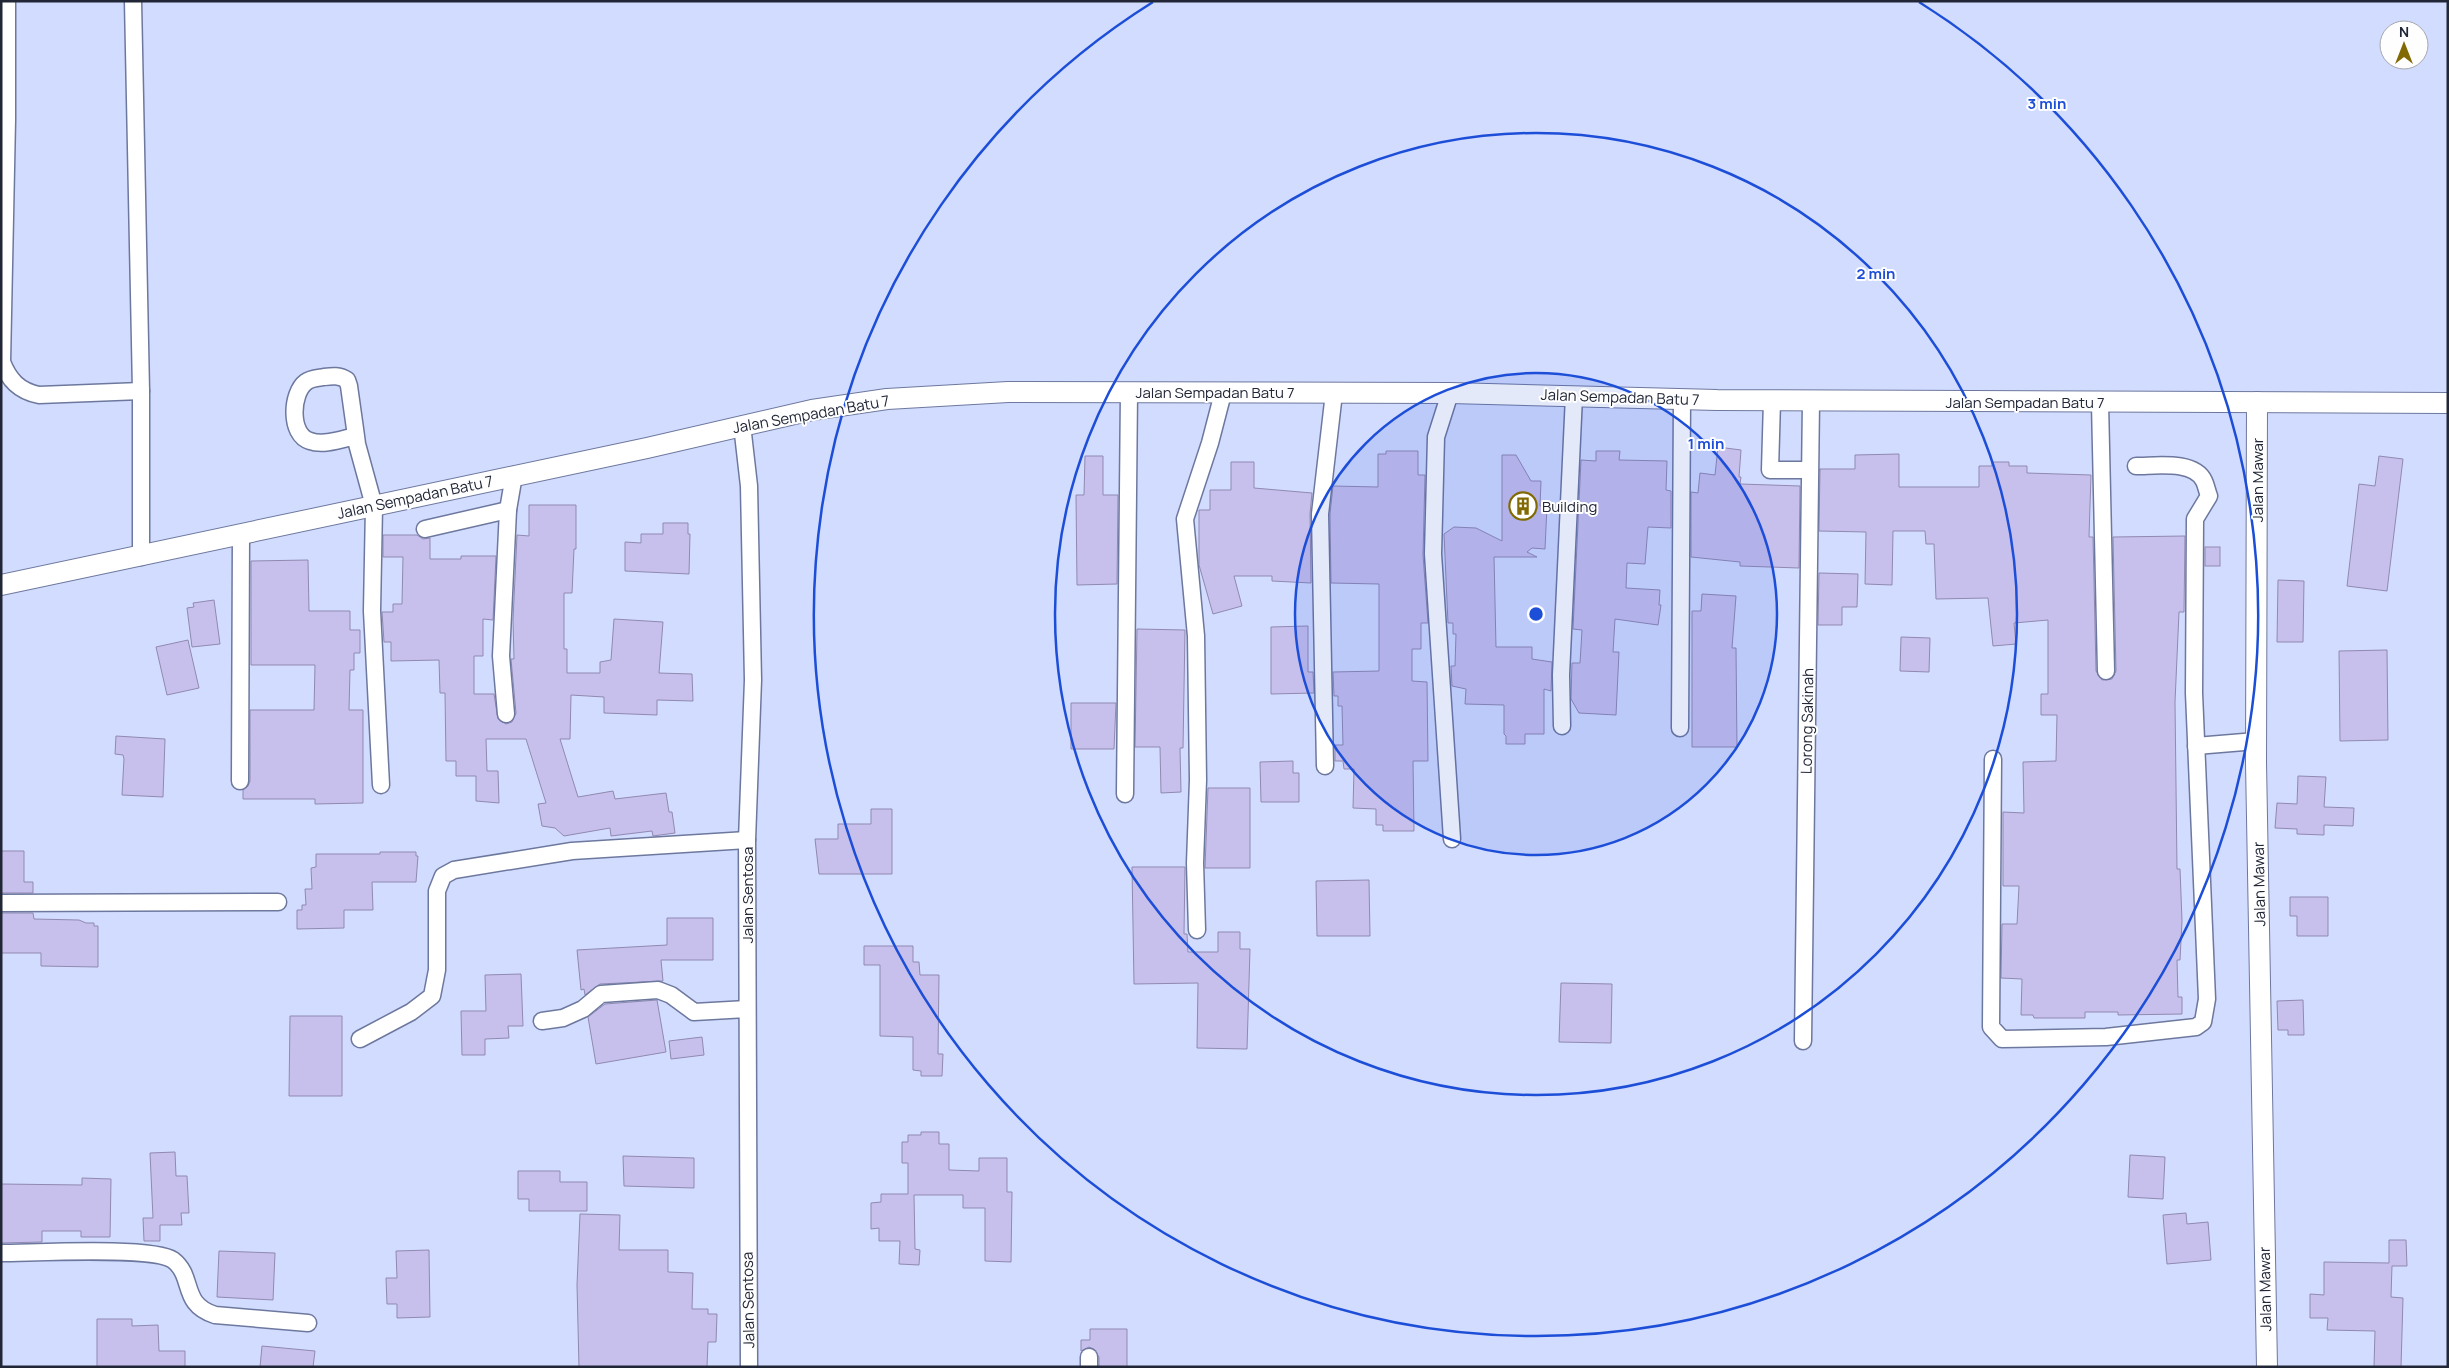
<svg xmlns="http://www.w3.org/2000/svg" width="2449" height="1368" font-family="Manrope,sans-serif">
<rect width="100%" height="100%" fill="#d2dcff"/>
<!-- building -->
<g fill="#c7c0ec" stroke="#9089b2">
<polygon points="1718,447 1741,450 1739,477 1741,477 1740,484 1800,486 1799,568 1740,566 1740,562 1691,557 1691,492 1698,493 1700,473 1715,475"/>
<polygon points="1386,451 1418,451 1418,475 1425,475 1423,555 1428,623 1421,623 1421,649 1412,649 1412,681 1427,682 1428,761 1413,761 1414,831 1383,831 1383,825 1376,825 1376,809 1353,808 1354,769 1344,769 1343,761 1335,761 1335,745 1343,745 1342,706 1338,706 1338,696 1334,696 1333,672 1379,671 1379,584 1331,583 1330,514 1333,486 1378,487 1378,454 1386,454"/>
<polygon points="1596,451 1620,451 1619,460 1667,461 1666,490 1671,491 1671,528 1648,527 1645,564 1627,563 1626,588 1660,590 1659,605 1661,605 1658,625 1615,619 1613,652 1619,652 1616,715 1579,713 1571,699 1572,663 1580,663 1582,630 1573,629 1581,460 1596,461"/>
<polygon points="1899,454 1899,487 1979,487 1979,466 1992,466 1992,462 2009,462 2009,466 2027,466 2027,473 2091,475 2089,537 2093,537 2096,671 2102,680 2112,679 2116,671 2113,537 2185,536 2184,612 2179,612 2175,702 2177,869 2180,869 2182,921 2180,960 2177,960 2178,997 2182,997 2182,1014 2118,1015 2118,1012 2085,1012 2085,1018 2034,1018 2033,1015 2021,1015 2022,979 2001,978 2002,924 2017,924 2019,886 2003,886 2003,812 2024,813 2023,762 2056,761 2057,715 2041,715 2041,694 2048,694 2048,620 2014,623 2016,644 1993,646 1988,598 1936,599 1934,544 1926,544 1925,531 1893,531 1892,585 1865,584 1866,532 1819,531 1820,469 1855,469 1855,455"/>
<polygon points="1502,455 1516,455 1531,481 1541,481 1540,506 1547,506 1545,549 1532,548 1527,552 1537,557 1494,557 1496,647 1532,647 1532,659 1552,662 1551,691 1544,689 1544,734 1525,734 1525,744 1506,744 1506,736 1504,734 1504,705 1465,704 1466,689 1452,686 1451,666 1455,666 1456,634 1453,634 1453,623 1448,623 1444,534 1454,527 1476,528 1502,541"/>
<polygon points="1085,456 1103,456 1103,495 1118,495 1117,584 1077,585 1076,495 1084,495"/>
<polygon points="2379,456 2403,459 2387,591 2347,586 2359,484 2375,486"/>
<polygon points="1231,462 1254,462 1254,488 1312,493 1310,514 1311,583 1272,581 1272,576 1234,576 1242,606 1213,614 1199,565 1199,510 1210,510 1210,490 1231,490"/>
<polygon points="529,505 576,505 576,549 574,549 572,593 564,593 564,649 567,649 567,673 600,673 600,662 611,660 614,619 663,622 659,673 692,674 693,701 657,700 657,715 604,713 604,697 571,695 570,739 560,739 578,797 613,791 615,799 666,793 669,812 672,812 675,833 653,836 652,831 611,836 610,828 564,836 555,828 542,826 538,804 546,803 526,739 486,739 487,771 498,771 499,803 476,801 476,776 456,776 456,761 446,761 445,693 440,693 439,660 391,661 391,642 384,642 382,612 393,612 393,604 402,604 403,557 383,557 383,535 417,535 423,539 430,538 430,559 461,559 461,556 496,556 493,620 483,619 483,656 474,656 474,694 494,694 498,719 506,724 512,722 516,713 511,659 514,659 513,620 517,535 529,536"/>
<polygon points="663,523 688,523 688,534 690,534 689,574 625,571 625,542 641,543 641,534 663,534"/>
<rect x="2205" y="547" width="15" height="19"/>
<polygon points="308,560 309,611 350,611 350,630 360,630 360,653 354,653 354,670 350,670 349,710 363,710 363,803 315,804 315,799 243,799 243,790 248,786 250,781 250,710 314,710 315,665 251,665 251,561"/>
<polygon points="1819,573 1858,574 1857,607 1842,607 1842,625 1818,625"/>
<polygon points="2278,580 2304,581 2303,642 2277,642"/>
<polygon points="1702,594 1736,596 1732,648 1736,648 1737,747 1692,747 1692,611 1701,611"/>
<polygon points="214,600 220,644 192,647 187,608 194,607 193,603"/>
<polygon points="1308,626 1308,672 1313,672 1314,693 1271,694 1271,627"/>
<polygon points="1137,629 1185,630 1183,748 1180,748 1181,792 1161,793 1160,747 1135,747"/>
<polygon points="1901,637 1930,638 1929,672 1900,671"/>
<polygon points="188,640 199,688 167,695 156,647"/>
<polygon points="2387,650 2388,740 2340,741 2339,651"/>
<polygon points="1071,703 1116,703 1114,749 1071,749"/>
<polygon points="116,736 165,739 163,797 122,795 124,759 123,755 115,754"/>
<polygon points="1293,761 1293,773 1299,773 1299,802 1261,802 1260,762"/>
<polygon points="2298,776 2326,777 2324,807 2354,808 2353,826 2324,825 2324,835 2297,834 2297,829 2275,828 2277,803 2297,804"/>
<polygon points="1208,788 1250,788 1250,868 1205,868"/>
<polygon points="871,809 892,809 892,874 819,874 815,839 838,839 838,824 871,824"/>
<polygon points="1,851 24,851 24,882 33,882 33,893 1,893"/>
<polygon points="380,852 416,852 416,856 418,856 416,882 372,882 373,910 344,910 344,928 297,929 297,910 302,910 302,905 306,905 305,889 312,889 311,868 316,867 316,854 380,854"/>
<polygon points="1132,867 1185,867 1184,934 1187,934 1188,952 1218,952 1218,932 1240,932 1240,949 1250,949 1247,1049 1197,1048 1198,983 1134,984"/>
<polygon points="1369,880 1370,936 1317,936 1316,881"/>
<polygon points="2290,897 2328,897 2328,936 2297,936 2297,916 2290,916"/>
<polygon points="1,913 33,913 34,919 79,920 86,923 94,923 94,926 98,926 98,967 41,966 41,953 1,953"/>
<polygon points="667,918 713,918 713,960 661,960 663,981 600,984 585,995 584,989 581,990 577,950 667,945"/>
<polygon points="864,946 913,946 913,962 919,962 920,975 939,975 938,1054 943,1054 942,1076 921,1076 921,1071 913,1070 913,1037 880,1036 880,965 864,965"/>
<polygon points="521,974 523,1026 508,1026 509,1038 485,1039 485,1055 462,1055 461,1011 486,1011 485,975"/>
<polygon points="1561,983 1612,984 1611,1043 1559,1042"/>
<polygon points="657,1000 666,1052 596,1064 588,1017 605,1004"/>
<polygon points="2303,1000 2304,1035 2288,1035 2288,1030 2278,1030 2277,1001"/>
<polygon points="290,1016 342,1016 342,1096 289,1096"/>
<polygon points="702,1037 704,1055 671,1059 669,1041"/>
<polygon points="921,1132 939,1132 939,1144 949,1144 949,1170 979,1171 979,1158 1007,1158 1007,1192 1012,1192 1011,1262 985,1261 985,1208 963,1208 963,1195 914,1195 915,1249 920,1250 919,1265 899,1264 900,1241 879,1241 879,1228 871,1229 871,1203 881,1202 881,1194 908,1194 908,1163 902,1163 902,1142 908,1142 908,1135 921,1135"/>
<polygon points="175,1152 176,1176 187,1176 189,1213 181,1213 182,1225 160,1225 160,1241 144,1241 143,1218 153,1218 150,1153"/>
<polygon points="2130,1155 2165,1157 2163,1199 2128,1197"/>
<polygon points="623,1156 694,1158 694,1188 624,1186"/>
<polygon points="518,1171 560,1171 560,1182 587,1182 587,1211 529,1211 529,1199 518,1199"/>
<polygon points="82,1178 111,1179 110,1237 81,1237 81,1231 42,1231 42,1242 1,1243 1,1184 82,1185"/>
<polygon points="2186,1213 2187,1224 2208,1222 2211,1260 2167,1264 2163,1215"/>
<polygon points="580,1214 620,1215 619,1250 668,1250 668,1272 693,1273 692,1309 708,1309 708,1314 717,1314 716,1342 708,1342 707,1367 579,1367 577,1285"/>
<polygon points="2389,1240 2406,1240 2407,1266 2392,1266 2391,1297 2403,1298 2401,1367 2374,1367 2375,1331 2327,1330 2328,1318 2310,1318 2310,1294 2324,1295 2324,1262 2389,1263"/>
<polygon points="429,1250 430,1317 397,1318 397,1304 387,1304 386,1278 397,1278 396,1251"/>
<polygon points="219,1251 275,1253 273,1300 217,1297"/>
<polygon points="97,1319 132,1319 132,1326 158,1325 159,1351 185,1351 185,1367 97,1367"/>
<polygon points="1090,1329 1127,1329 1127,1367 1099,1367 1099,1357 1094,1349 1089,1347 1081,1351 1081,1340 1090,1340"/>
<polygon points="262,1346 315,1351 313,1367 260,1367"/>
</g>
<g fill="none" stroke-linecap="round" stroke-linejoin="round">
<!-- minor casing -->
<g stroke="#6d789e" stroke-width="19">
<g id="minor">
<path d="M7 1V120L2 362C9 380 19 391 39 395L141 391"/>
<polyline points="133,1 141,391 141,557"/>
<polyline points="1450,393 1436,437 1433,554 1452,839"/>
<polyline points="1772,401 1770,470 1810,470"/>
<polyline points="2100,403 2106,671"/>
<polyline points="742,425 749,486 753,680 747,840 749,1367"/>
<path d="M356 436C342 439 324 446 310 441 289 435 291 393 306 382 311 378 319 378 324 377 332 376 339 375 347 380L349 386 356 436 357 444 374 506 372 611 381 785"/>
<polyline points="425,529 508,510"/>
<polyline points="506,714 501,656 508,510 514,475"/>
<polyline points="1562,726 1561,675 1574,396"/>
<polyline points="1680,728 1682,399"/>
<polyline points="2196,746 2256,741"/>
<path d="M1993 759 1991 1027 2002 1039 2106 1037 2196 1027 2203 1022 2207 999 2194 693 2195 519 2209 496C2207 491 2206 485 2204 481 2194 460 2156 466 2136 466"/>
<polyline points="1325,766 1320,514 1334,393"/>
<polyline points="240,781 241,535"/>
<polyline points="1125,794 1129,392"/>
<polyline points="1,903 278,902"/>
<polyline points="1197,930 1195,863 1198,780 1196,636 1185,519 1210,443 1223,393"/>
<polyline points="542,1021 563,1018 583,1009 601,994 658,990 671,995 694,1012 747,1009"/>
<polyline points="360,1039 411,1012 432,996 437,970 437,891 443,876 454,870 572,851 747,840"/>
<polyline points="1803,1041 1811,401"/>
<path d="M1 1253C32 1253 153 1246 173 1260 195 1277 180 1304 215 1315L308 1323"/>
<polyline points="1089,1367 1089,1357"/>
</g>
</g>
<!-- tertiary casing -->
<g stroke="#6d789e" stroke-width="22">
<g id="tertiary">
<polyline points="2257,402 2256,763 2267,1367"/>
<polyline points="1,585 647,448 812,410 887,399 1008,392 1450,393 1717,400 2448,403"/>
</g>
</g>
<!-- minor -->
<use href="#minor" stroke="#fff" stroke-width="16"/>
<!-- tertiary -->
<use href="#tertiary" stroke="#fff" stroke-width="20"/>
</g>
<!-- distance rings -->
<circle cx="1536" cy="614" r="241" fill="#1d4ed8" fill-opacity=".12"/>
<g fill="none" stroke="#1d4ed8" stroke-width="2.5">
<circle cx="1536" cy="614" r="241"/>
<circle cx="1536" cy="614" r="481"/>
<path d="M1919 2A722 722 0 1 1 1153 2"/>
</g>
<!-- icons -->
<defs>
<g id="building-ring" transform="scale(1.4375)"><circle r="9.5" fill="#fefefe" stroke="#826a02" stroke-width="1.5"/><path d="M-4-6H4V6H1V3H-1V6H-4ZM-2.5-4.3h1.7v1.8h-1.7ZM.8-4.3h1.7v1.8H.8ZM-2.5-1h1.7V.8h-1.7ZM.8-1h1.7V.8H.8Z" fill="#826a02"/></g>
</defs>
<g fill-rule="evenodd">
<use href="#building-ring" x="1523" y="506"/>
</g>
<g text-anchor="middle" dominant-baseline="central" stroke-width="4" stroke-linejoin="round" paint-order="stroke">
<!-- street labels -->
<g font-size="15" fill="#222737" stroke="#fefefe">
<text x="1215" y="392">Jalan Sempadan Batu 7</text>
<text transform="translate(1620 397) rotate(2)">Jalan Sempadan Batu 7</text>
<text x="2025" y="402">Jalan Sempadan Batu 7</text>
<text transform="translate(811 414) rotate(-10)">Jalan Sempadan Batu 7</text>
<text transform="translate(2257 480) rotate(-90)">Jalan Mawar</text>
<text transform="translate(415 497) rotate(-12)">Jalan Sempadan Batu 7</text>
<text transform="translate(1807 721) rotate(-89)">Lorong Sakinah</text>
<text transform="translate(2259 884) rotate(-91)">Jalan Mawar</text>
<text transform="translate(747 895) rotate(-90)">Jalan Sentosa</text>
<text transform="translate(2265 1289) rotate(-91)">Jalan Mawar</text>
<text transform="translate(748 1300) rotate(-91)">Jalan Sentosa</text>
</g>
<!-- poi labels -->
<g font-size="15" fill="#222737" stroke="#fefefe" text-anchor="start">
<text x="1542" y="506">Building</text>
</g>
</g>
<circle cx="1536" cy="614" r="8" fill="#1d4ed8" stroke="#fefefe" stroke-width="2.5"/>
<g font-size="15" text-anchor="middle" font-weight="bold" fill="#1d4ed8" stroke="#fefefe" stroke-width="4" stroke-linejoin="round" paint-order="stroke">
<text x="2047" y="109">3 min</text>
<text x="1876" y="279">2 min</text>
<text x="1706" y="449">1 min</text>
</g>
<!-- border -->
<rect width="2449" height="1368" fill="none" stroke="#222737" stroke-width="5"/>
<!-- north arrow -->
<g transform="translate(2404 45)"><circle r="24" fill="#fefefe" stroke="#a6a8ae"/>
<path d="M0-4L9 19L0 12L-9 19Z" fill="#826a02"/>
<text y="-8" font-size="14" font-weight="bold" text-anchor="middle" fill="#222737">N</text>
</g>
</svg>
